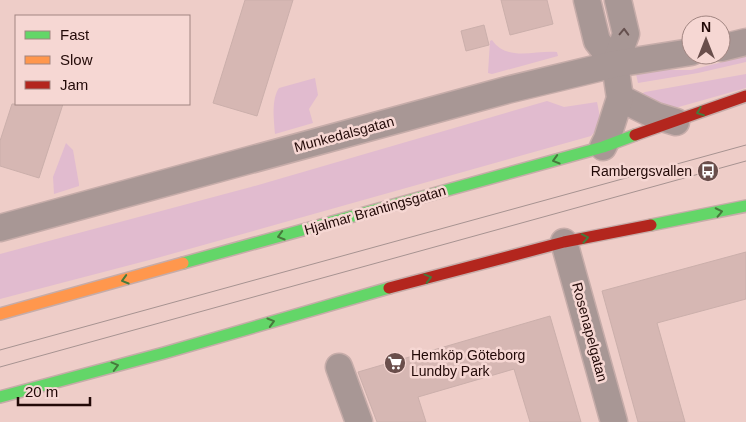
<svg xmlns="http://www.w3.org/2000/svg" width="746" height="422" font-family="Helvetica,sans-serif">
<rect width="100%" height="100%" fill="#eecdc8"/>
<!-- green -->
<g fill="#e1bbcf">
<path d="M492 40C507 62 535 50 557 52L558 56 492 74 488 73 490 41Z"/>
<polygon points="746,56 746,62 698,73 638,83 636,74 642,70 691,70"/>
<polygon points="746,74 746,88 668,110 644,98 641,94 645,92"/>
<path d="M315 78 318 95 309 109 313 123 275 134C274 120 271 100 279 88Z"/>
<path d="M547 101 564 107 597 102C600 117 603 124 591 136L157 258 0 299V254L251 187Z"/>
<polygon points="66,143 73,150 79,184 79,186 54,194 53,177"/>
</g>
<!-- building -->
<g fill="#d6b7b3" stroke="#cbafab">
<polygon points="245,0 293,0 257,116 213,103"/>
<polygon points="501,0 547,0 553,24 510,35"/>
<polygon points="484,25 489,45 466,51 461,31"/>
<polygon points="12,104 63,104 39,178 0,166 0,141"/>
<polygon points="746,252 746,299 657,323 685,422 638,422 602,291"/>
<polygon points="550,316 581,422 530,422 514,369 418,397 426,422 377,422 358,372"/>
</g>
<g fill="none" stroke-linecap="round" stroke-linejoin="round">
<!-- street casing -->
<g stroke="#c6aca9" stroke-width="29">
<g id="street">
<polyline points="587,0 597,41 615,64"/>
<polyline points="721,48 746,42"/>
<polyline points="620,98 656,116 676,122"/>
<polyline points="603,147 607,139 620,98 615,64 626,34 618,0"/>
<polyline points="0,228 507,90 615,64 691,52"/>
<polyline points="564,242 614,422"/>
<polyline points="339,367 359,422"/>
</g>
</g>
<!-- fast casing -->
<g stroke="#c6aca9" stroke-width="14">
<g id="fast">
<polyline points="651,225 746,206"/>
<polyline points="183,263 603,147 635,135"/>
<polyline points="0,397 164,353 389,288"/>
</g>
</g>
<!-- slow casing -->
<g stroke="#c6aca9" stroke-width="14">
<polyline id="slow" points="0,314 183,263"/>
</g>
<!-- jam casing -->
<g stroke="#c6aca9" stroke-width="14">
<g id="jam">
<polyline points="635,135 746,96"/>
<polyline points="389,288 564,242 651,225"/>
</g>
</g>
<!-- street -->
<use href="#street" stroke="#a89795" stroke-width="26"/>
<!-- fast -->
<use href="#fast" stroke="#63d668" stroke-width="11"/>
<!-- slow -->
<use href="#slow" stroke="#ff974d" stroke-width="11"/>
<!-- jam -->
<use href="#jam" stroke="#b3261e" stroke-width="11"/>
<!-- tram -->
<g stroke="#a79391" stroke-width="1">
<polyline points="0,350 746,145"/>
<polyline points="0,367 746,161"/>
</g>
</g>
<!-- one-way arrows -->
<defs><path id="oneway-chevron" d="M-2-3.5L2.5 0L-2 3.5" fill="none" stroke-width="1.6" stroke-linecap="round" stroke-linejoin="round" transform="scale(1.25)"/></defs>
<use stroke="#65504e" href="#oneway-chevron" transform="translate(624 32) rotate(-88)"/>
<g stroke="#467a3c">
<use href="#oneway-chevron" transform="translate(700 112) rotate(159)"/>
<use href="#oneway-chevron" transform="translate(556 160) rotate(164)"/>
<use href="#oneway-chevron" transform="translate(719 212) rotate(-12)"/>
<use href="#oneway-chevron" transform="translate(281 236) rotate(164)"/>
<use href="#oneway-chevron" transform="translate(585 238) rotate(-11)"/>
<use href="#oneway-chevron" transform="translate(428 278) rotate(-15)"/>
<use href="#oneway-chevron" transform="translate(125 280) rotate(164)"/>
<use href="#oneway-chevron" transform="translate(271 322) rotate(-16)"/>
<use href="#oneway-chevron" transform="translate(115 366) rotate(-15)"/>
</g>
<!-- icons -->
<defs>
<g id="bus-disc" transform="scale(1.125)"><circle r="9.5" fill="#694e4b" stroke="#f6d7d3"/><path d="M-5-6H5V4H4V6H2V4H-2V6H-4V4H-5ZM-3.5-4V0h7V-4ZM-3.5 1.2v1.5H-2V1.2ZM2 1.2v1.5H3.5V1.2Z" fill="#fff"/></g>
<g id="supermarket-disc" transform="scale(1.125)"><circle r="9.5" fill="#694e4b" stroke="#f6d7d3"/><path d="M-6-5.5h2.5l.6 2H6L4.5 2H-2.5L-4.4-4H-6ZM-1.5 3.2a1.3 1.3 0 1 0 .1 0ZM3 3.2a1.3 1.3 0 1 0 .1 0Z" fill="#fff"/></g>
</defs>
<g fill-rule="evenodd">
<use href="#bus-disc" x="708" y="171"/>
<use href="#supermarket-disc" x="395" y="363"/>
</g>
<g text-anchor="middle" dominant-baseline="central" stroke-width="5" stroke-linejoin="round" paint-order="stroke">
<!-- street labels -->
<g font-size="14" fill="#220907" stroke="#f6d7d3">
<text transform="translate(344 134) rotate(-15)">Munkedalsgatan</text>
<text transform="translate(375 210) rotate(-16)">Hjalmar Brantingsgatan</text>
<text transform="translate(590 332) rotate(75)">Rosenapelgatan</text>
</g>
<!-- poi labels -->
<g font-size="14" fill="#220907" stroke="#f6d7d3" text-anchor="end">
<text x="692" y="171">Rambergsvallen</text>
<text x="411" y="355" text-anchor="start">Hemköp Göteborg<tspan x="411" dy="16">Lundby Park</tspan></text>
</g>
</g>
<!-- legend -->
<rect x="15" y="15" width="175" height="90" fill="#f6d7d3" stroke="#a18581"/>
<rect x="25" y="31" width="25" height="8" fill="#63d668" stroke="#a18581"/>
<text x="60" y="40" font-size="15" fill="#220907">Fast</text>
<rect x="25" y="56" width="25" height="8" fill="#ff974d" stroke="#a18581"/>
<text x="60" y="65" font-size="15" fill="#220907">Slow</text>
<rect x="25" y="81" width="25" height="8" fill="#b3261e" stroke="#a18581"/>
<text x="60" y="90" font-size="15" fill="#220907">Jam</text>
<!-- north arrow -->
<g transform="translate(706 40)"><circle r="24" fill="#f6d7d3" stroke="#a18581"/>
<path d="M0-4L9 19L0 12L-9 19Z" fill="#694e4b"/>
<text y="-8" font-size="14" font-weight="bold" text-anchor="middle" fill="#220907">N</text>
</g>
<!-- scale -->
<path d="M18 397v8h72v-8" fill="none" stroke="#220907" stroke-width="2.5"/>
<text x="25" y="397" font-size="15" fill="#220907" stroke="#f6d7d3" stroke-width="4" paint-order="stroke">20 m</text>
</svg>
